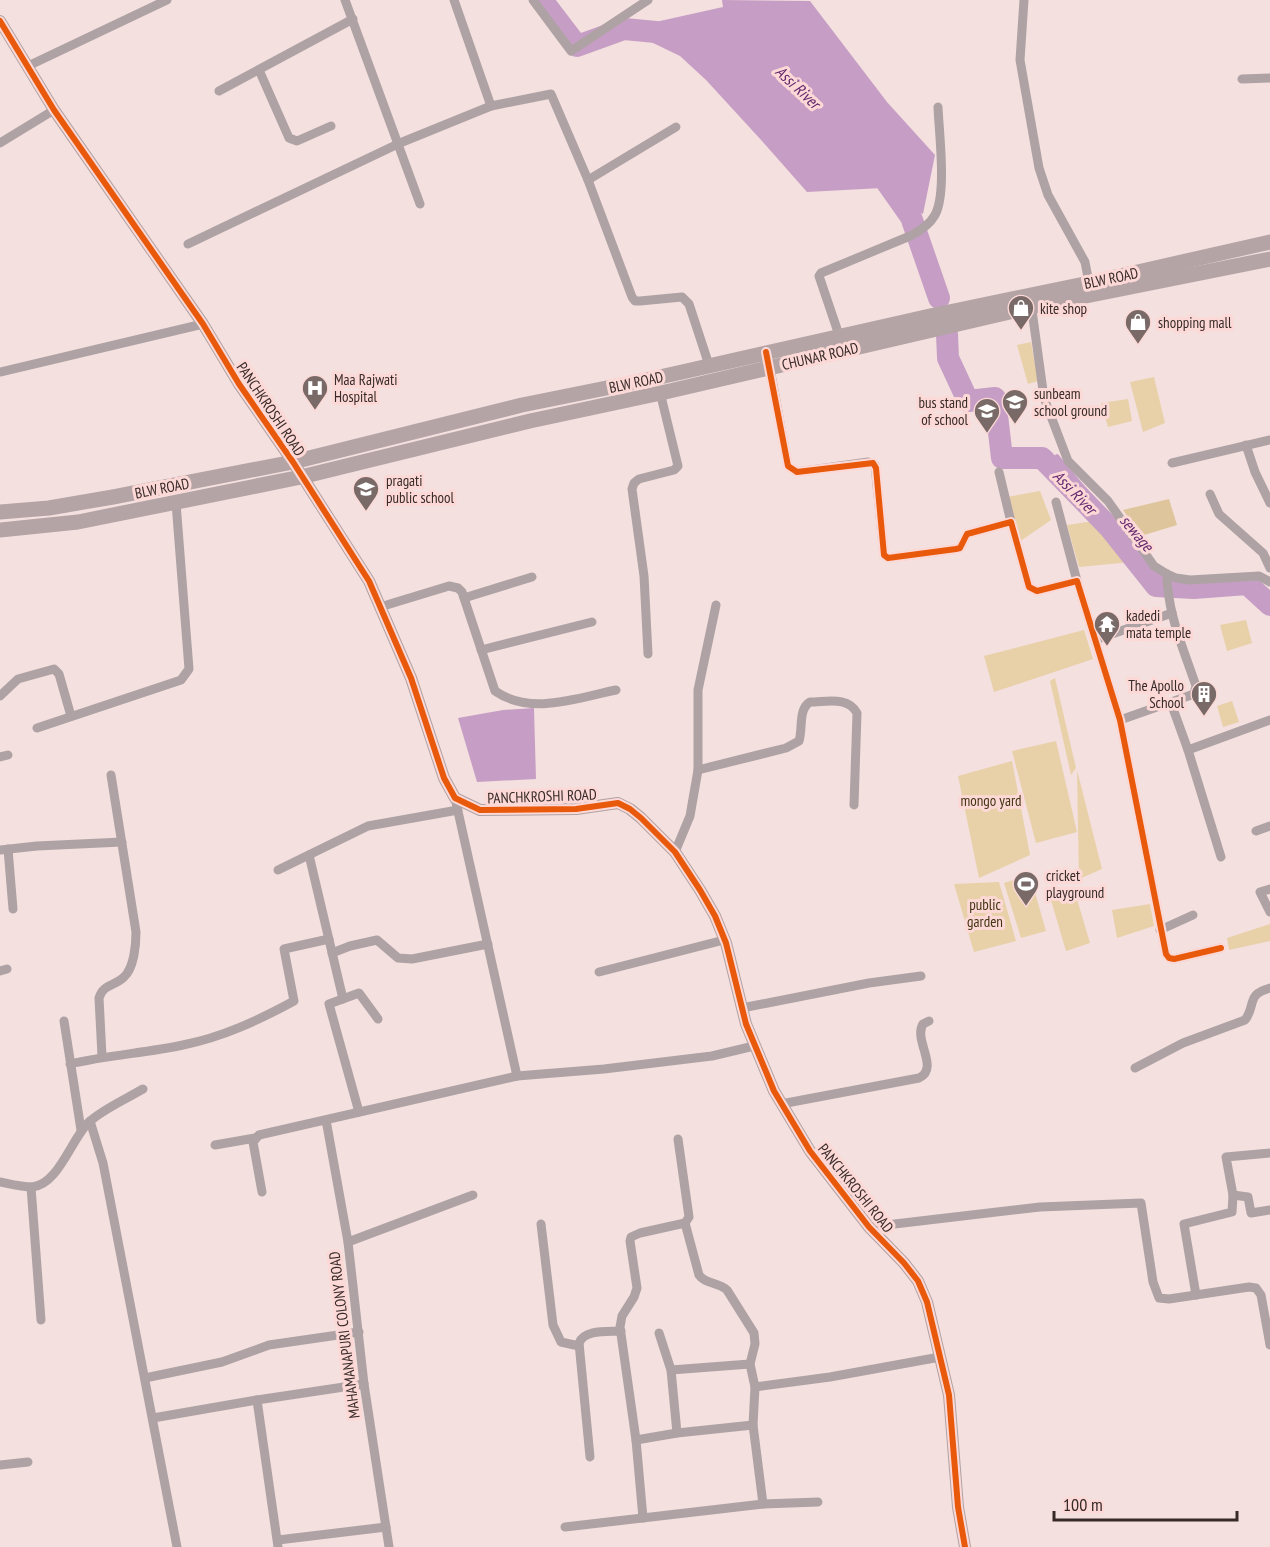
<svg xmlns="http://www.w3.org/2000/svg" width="1270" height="1547" font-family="'PT Sans Narrow',sans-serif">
<rect width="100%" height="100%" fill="#f4e0de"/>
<!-- green -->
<g fill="#e8d0a9">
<polygon points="1031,342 1038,381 1028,384 1017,345"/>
<polygon points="1154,377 1165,423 1143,432 1130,382"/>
<polygon points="1128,399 1132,421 1108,427 1101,403"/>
<polygon points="1040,491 1051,520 1019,542 1007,497"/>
<polygon points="1094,521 1131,562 1079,567 1067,525"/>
<polygon points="1246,620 1252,643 1227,651 1220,625"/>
<polygon points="1084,630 1093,659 994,692 984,656"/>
<polygon points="1055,678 1076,768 1071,775 1050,681"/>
<polygon points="1232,701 1239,722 1223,727 1217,706"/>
<polygon points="1056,741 1077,832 1036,843 1012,751"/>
<polygon points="1012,761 1030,855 979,878 958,776"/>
<polygon points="1077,770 1102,869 1079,879"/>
<polygon points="1030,875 1046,931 1021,938 1004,883"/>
<polygon points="999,882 1016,941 974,952 954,884"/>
<polygon points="1074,889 1090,943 1066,951 1050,897"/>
<polygon points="1150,904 1154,926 1117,938 1112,910"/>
<polygon points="1270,924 1270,941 1229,950 1227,938"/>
</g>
<!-- forest -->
<polygon fill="#dfc59b" points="1169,499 1177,525 1141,536 1123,510"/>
<!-- water -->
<g fill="#c69ec5">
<polygon points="722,0 810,1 887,102 935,155 923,214 882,188 807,192 762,141 706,80 680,56 624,29 723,7"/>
<polygon points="534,708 536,779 477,782 458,718 503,710"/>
</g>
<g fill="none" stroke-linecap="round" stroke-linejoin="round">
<!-- stream -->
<g stroke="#c69ec5" stroke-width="4">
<polyline points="1057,456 1152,570"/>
<polyline points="1227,582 1256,583"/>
</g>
<!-- river -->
<g stroke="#c69ec5" stroke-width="22">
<polyline points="542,0 577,46 624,29 656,32"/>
<polyline points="880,173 911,217 939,298"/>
<polyline points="947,334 948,358 968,401 995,398 1002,458 1042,458 1109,527 1156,586 1194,588 1247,584 1270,605"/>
</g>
<!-- minor -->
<g stroke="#afa2a4" stroke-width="9">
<polyline points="345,0 420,204"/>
<polyline points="454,0 491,106"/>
<polyline points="533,0 571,51 648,0"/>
<polyline points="1024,0 1020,60 1039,168 1048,195 1085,262 1089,283"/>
<polyline points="28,66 167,0"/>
<polyline points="259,70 289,138 297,141 331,126"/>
<polyline points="1242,79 1270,78"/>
<polyline points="219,91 353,19"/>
<polyline points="0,143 54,110"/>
<polyline points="588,180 676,127"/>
<polyline points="188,244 400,143 491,106 551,94 588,180 632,297 635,301 640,301 682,297 689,304 709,365"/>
<polyline points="1031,303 1044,398 1068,461 1108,501 1154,566 1167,574 1176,578 1190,580 1259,576 1270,582"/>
<path d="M839 335 819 276 821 273 910 236C920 231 930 224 935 215 947 193 939 133 938 107"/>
<polyline points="769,363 788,466 797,472 868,462 875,465 884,555 888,558 956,549 960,548 967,534 1011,522 1029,587 1037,591 1077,581 1120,720 1166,954 1169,958 1174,959 1221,948"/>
<polyline points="0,372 203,324"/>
<polyline points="1246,445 1255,472 1270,503"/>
<polyline points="1172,463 1270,440"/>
<polyline points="999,472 1011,522"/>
<polyline points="1210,494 1219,514 1263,553 1270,568"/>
<polyline points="1056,502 1077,581"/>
<polyline points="464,598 532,577"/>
<path d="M380 607 449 586 458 588 462 592 495 691C531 716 577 698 616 690"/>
<polyline points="1095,640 1172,613"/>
<polyline points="481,650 592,622"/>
<polyline points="648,654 644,576 632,489 634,483 639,479 674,470 678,466 659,388"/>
<polyline points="0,696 18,679 54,669 59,674 71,716"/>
<polyline points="1171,703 1188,750"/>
<path d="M1120 720 1194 694 1196 686C1184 650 1167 613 1167 574"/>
<polyline points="37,728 181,680 189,669 176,503"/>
<polyline points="0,757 8,755"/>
<path d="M698 770 786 748 799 741C803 729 798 709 810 702 827 702 848 696 857 713L854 805"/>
<polyline points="455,798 517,1076"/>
<polyline points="1256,831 1270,826"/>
<polyline points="8,849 13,909"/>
<polyline points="0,850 37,846 122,842"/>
<polyline points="675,852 690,816 698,770 698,690 716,605"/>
<polyline points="309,855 343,999"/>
<polyline points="1221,857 1188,750 1270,720"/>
<polyline points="278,870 368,826 458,810"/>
<polyline points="1270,889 1260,892 1270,912"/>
<polyline points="1160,930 1193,915"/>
<polyline points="332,953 350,946 377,940 398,958 412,959 488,944"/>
<polyline points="0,971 7,969"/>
<polyline points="599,972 724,940"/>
<polyline points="742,1008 869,983 921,976"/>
<polyline points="64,1021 81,1130"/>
<path d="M102 1056 99 998C103 984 115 986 124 977 134 968 136 945 136 932L111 775"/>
<path d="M70 1064C108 1055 146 1053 183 1045 223 1037 259 1020 294 1001L284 949 329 939"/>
<path d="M1135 1068 1183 1043 1245 1020C1256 1006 1246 994 1270 988"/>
<path d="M781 1104 919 1078C940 1068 913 1040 923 1024L929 1021"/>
<polyline points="359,1112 329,1004 359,993 378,1019"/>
<polyline points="326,1120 348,1242 364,1384 389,1547"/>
<polyline points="90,1121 103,1163 177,1547"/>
<polyline points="215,1145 255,1138"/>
<path d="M0 1182C10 1184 22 1187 32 1187 58 1185 71 1140 88 1123 101 1110 126 1099 143 1089"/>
<polyline points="31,1187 41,1320"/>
<polyline points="262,1192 253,1142 259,1135 517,1076 604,1069 712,1056 754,1046"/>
<polyline points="1233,1195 1248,1197 1251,1213 1270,1210"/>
<path d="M685 1223 699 1275C705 1284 718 1282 727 1290L754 1333 755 1344 750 1364 755 1387 753 1425 763 1504"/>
<polyline points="541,1224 553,1325 561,1342 579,1346"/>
<polyline points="869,1227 1040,1207 1141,1203 1153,1282 1159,1298 1169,1299 1249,1287 1256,1288 1261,1295 1270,1345"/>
<polyline points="348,1242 473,1195"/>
<polyline points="1196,1295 1184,1224 1232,1212 1233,1195 1226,1157 1270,1153"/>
<polyline points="659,1333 671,1370 677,1433"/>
<polyline points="671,1370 750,1364"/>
<polyline points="145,1378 222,1362 269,1345 359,1332"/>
<polyline points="755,1387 830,1377 940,1357"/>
<polyline points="257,1400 278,1547"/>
<polyline points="153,1418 257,1400 364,1384"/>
<polyline points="636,1440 677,1433 753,1425"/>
<path d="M590 1457 579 1343C585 1329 608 1332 621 1331"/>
<polyline points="0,1465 28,1462"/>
<polyline points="643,1518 636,1440 620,1327 622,1316 634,1297 637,1288 630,1241 631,1237 640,1233 685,1223 689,1217 678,1139"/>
<polyline points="565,1527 763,1504 818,1502"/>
<polyline points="278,1540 386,1527"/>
</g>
<!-- tertiary -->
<polyline stroke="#afa2a4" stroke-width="12" points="0,21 54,110 203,324 239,384 293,462 369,581 411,678 444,778 455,798 480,810 576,809 618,803 630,809 641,818 675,852 700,890 715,916 726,943 746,1024 774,1091 810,1151 869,1227 904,1263 918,1281 927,1302 949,1395 958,1507 965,1547"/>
<!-- primary -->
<g stroke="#b4a4a6" stroke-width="15">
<polyline points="0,512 49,508 113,497 293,462 522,405 651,379 930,316 1089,283 1270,242"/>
<polyline points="0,530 78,522 301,477 530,421 661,393 1031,307 1270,259"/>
</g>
<!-- cycleway casing -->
<g stroke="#fcd9d6" stroke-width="10">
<g id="cycleway">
<polyline points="0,21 54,110 203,324 239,384 293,462 369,581 411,678 444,778 455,798 480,810 576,809 618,803 630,809 641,818 675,852 700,890 715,916 726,943 746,1024 774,1091 810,1151 869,1227 904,1263 918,1281 927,1302 949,1395 958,1507 965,1547"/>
<polyline points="766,352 788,466 797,472 873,463 876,468 884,555 888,558 956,549 960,548 967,534 1011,522 1029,587 1037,591 1077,581 1120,720 1166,954 1169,958 1174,959 1221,948"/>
</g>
</g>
<!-- cycleway -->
<use href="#cycleway" stroke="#e8590c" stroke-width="6"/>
</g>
<!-- icons -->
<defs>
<g id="shop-pin" transform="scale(1.35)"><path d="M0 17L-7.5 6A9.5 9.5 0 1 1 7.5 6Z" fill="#796a68" stroke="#fcd9d6"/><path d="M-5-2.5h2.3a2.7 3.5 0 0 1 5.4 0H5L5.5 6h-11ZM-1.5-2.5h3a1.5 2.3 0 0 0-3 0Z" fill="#fff"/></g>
<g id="hospital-pin" transform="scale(1.35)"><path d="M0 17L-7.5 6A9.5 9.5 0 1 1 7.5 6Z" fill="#796a68" stroke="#fcd9d6"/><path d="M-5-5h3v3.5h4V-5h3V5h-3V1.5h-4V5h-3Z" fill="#fff"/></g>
<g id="school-pin" transform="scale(1.35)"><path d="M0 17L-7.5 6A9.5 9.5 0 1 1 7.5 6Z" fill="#796a68" stroke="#fcd9d6"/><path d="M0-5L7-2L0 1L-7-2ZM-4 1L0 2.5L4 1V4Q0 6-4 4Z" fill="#fff"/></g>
<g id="temple-pin" transform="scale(1.35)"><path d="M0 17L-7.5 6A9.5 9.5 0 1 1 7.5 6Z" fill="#796a68" stroke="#fcd9d6"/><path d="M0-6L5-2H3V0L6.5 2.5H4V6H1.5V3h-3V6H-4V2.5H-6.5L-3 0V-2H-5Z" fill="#fff"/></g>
<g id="building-pin" transform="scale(1.35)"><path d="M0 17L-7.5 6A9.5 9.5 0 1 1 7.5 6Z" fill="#796a68" stroke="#fcd9d6"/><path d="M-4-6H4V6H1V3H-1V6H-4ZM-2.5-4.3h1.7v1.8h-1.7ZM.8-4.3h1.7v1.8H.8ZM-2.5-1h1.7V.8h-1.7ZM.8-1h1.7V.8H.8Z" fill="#fff"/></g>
<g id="stadium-pin" transform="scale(1.35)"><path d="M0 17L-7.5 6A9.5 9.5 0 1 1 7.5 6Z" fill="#796a68" stroke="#fcd9d6"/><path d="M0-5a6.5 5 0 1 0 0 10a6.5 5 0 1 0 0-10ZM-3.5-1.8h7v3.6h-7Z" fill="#fff"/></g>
</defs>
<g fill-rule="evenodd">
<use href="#shop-pin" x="1021" y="308"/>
<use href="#shop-pin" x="1138" y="322"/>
<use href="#hospital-pin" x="315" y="388"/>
<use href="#school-pin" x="1015" y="402"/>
<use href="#school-pin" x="987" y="411"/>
<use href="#school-pin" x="366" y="489"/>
<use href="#temple-pin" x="1107" y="624"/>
<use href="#building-pin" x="1204" y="694"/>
<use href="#stadium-pin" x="1026" y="884"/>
</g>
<g text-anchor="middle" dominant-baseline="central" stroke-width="6" stroke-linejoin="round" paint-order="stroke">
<!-- street labels -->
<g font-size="15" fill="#372a29" stroke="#fcd9d6">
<text transform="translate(1111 278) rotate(-12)">BLW ROAD</text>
<text transform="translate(820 356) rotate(-13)">CHUNAR ROAD</text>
<text transform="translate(636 382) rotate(-12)">BLW ROAD</text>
<text transform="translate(271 409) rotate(56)">PANCHKROSHI ROAD</text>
<text transform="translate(162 488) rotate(-11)">BLW ROAD</text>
<text transform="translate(542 796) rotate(-2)">PANCHKROSHI ROAD</text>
<text transform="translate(856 1188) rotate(51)">PANCHKROSHI ROAD</text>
<text transform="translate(344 1335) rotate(-97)">MAHAMANAPURI COLONY ROAD</text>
</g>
<!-- poi labels -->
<g font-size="15" fill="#372a29" stroke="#fcd9d6" text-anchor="start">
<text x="1040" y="308">kite shop</text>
<text x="1158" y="322">shopping mall</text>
<text x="334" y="379">Maa Rajwati<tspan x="334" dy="17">Hospital</tspan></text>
<text x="1034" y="393">sunbeam<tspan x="1034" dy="17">school ground</tspan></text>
<text x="968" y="402" text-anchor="end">bus stand<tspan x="968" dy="17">of school</tspan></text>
<text x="386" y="480">pragati<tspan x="386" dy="17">public school</tspan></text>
<text x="1126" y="615">kadedi<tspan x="1126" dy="17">mata temple</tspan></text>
<text x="1184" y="685" text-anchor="end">The Apollo<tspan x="1184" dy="17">School</tspan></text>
<text x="1046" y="875">cricket<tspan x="1046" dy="17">playground</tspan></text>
</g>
<!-- park labels -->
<g font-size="15" fill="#413413" stroke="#fcd9d6">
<text x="991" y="800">mongo yard</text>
<text x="985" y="904">public<tspan x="985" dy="17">garden</tspan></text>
</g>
<!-- water labels -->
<g font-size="16" font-style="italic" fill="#64286f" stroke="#fcd9d6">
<text transform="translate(798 87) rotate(43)">Assi River</text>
<text transform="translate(1075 492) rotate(46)">Assi River</text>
<text transform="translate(1137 533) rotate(50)">sewage</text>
</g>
</g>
<!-- scale -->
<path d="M1054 1511v9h183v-9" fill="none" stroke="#372a29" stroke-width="3"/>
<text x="1063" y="1511" font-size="18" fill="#372a29" stroke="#fcd9d6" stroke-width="4.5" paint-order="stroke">100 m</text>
</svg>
